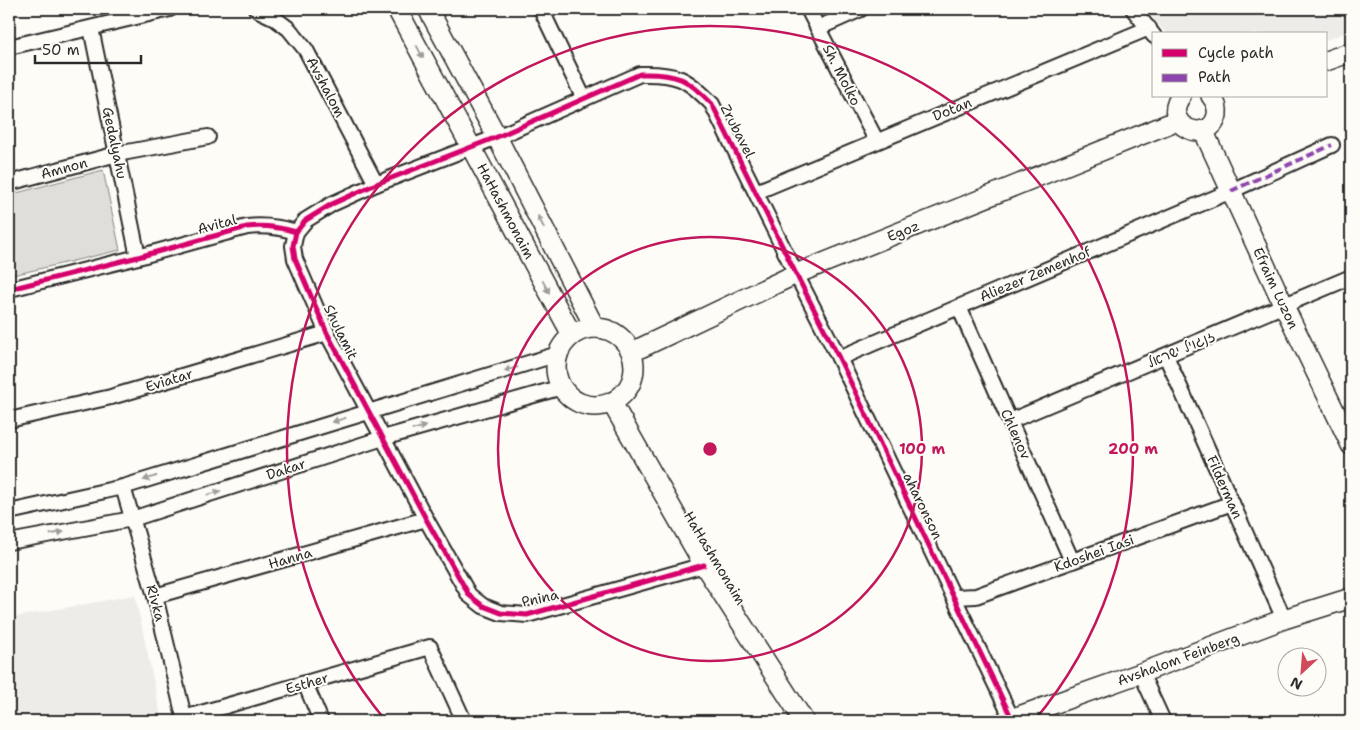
<svg xmlns="http://www.w3.org/2000/svg" width="1360" height="730" font-family="'Shantell Sans','Playpen Sans Hebrew',sans-serif">
<rect width="100%" height="100%" fill="#fdfcf7"/>
<filter id="ink" filterUnits="userSpaceOnUse"><feTurbulence type="fractalNoise" baseFrequency=".02" numOctaves="2"/><feDisplacementMap in="SourceGraphic" scale="10" xChannelSelector="R" yChannelSelector="G"/><feConvolveMatrix kernelMatrix="1 2 1 2 8 2 1 2 1" color-interpolation-filters="sRGB"/></filter>
<g filter="url(#ink)">
<!-- built -->
<g fill="#edece8">
<polygon points="1145,9 1351,9 1351,30 1326,40 1326,34 1167,34"/>
<polygon points="135,595 162,721 9,721 9,618"/>
</g>
<!-- green -->
<polygon fill="#dfdeda" stroke="#858482" points="103,170 120,250 13,275 9,247 9,195"/>
<g fill="none" stroke-linecap="round" stroke-linejoin="round">
<!-- street casing -->
<g stroke="#2b2b2b" stroke-width="18">
<g id="street">
<polyline points="256,9 273,17 289,29 306,50 376,184"/>
<polyline points="541,9 584,99"/>
<polyline points="808,9 876,140"/>
<polyline points="1133,9 1154,36"/>
<polyline points="91,28 138,257"/>
<polyline points="818,28 861,9"/>
<polyline points="9,47 170,9"/>
<polyline points="9,183 117,154 208,137"/>
<polyline points="756,192 1149,28"/>
<polyline points="296,232 293,246 295,259 327,333 426,519 469,595 483,606 501,613 527,615 704,565"/>
<path d="M14 288 138 257 247 227C265 225 279 227 296 232L306 220 332 204 376 184 497 137 640 74C677 73 687 78 712 104L796 274 839 358 1013 721"/>
<polyline points="959,307 1072,561"/>
<polyline points="1166,356 1284,619"/>
<polyline points="839,358 1231,191 1332,145"/>
<polyline points="9,420 111,397 327,333"/>
<polyline points="1010,421 1351,277"/>
<polyline points="123,487 155,596 185,721"/>
<polyline points="9,512 123,487 558,354"/>
<polyline points="9,542 132,519 383,438 562,387"/>
<polyline points="155,596 426,519"/>
<polyline points="955,597 976,596 1232,503"/>
<polyline points="1141,673 1163,721"/>
<polyline points="305,683 321,721"/>
<polyline points="184,718 430,647 464,721"/>
</g>
</g>
<!-- secondary casing -->
<g stroke="#2b2b2b" stroke-width="22">
<g id="secondary">
<polyline points="397,9 572,335"/>
<polyline points="428,9 497,137 595,328"/>
<polyline points="1326,61 1351,52"/>
<path d="M1181 96C1159 126 1210 147 1217 115 1218 108 1216 102 1211 96"/>
<polyline points="1203,130 1284,306 1351,445"/>
<circle cx="595" cy="367" r="39"/>
<polyline points="632,352 796,274 1178,120"/>
<polyline points="612,403 704,565 804,721"/>
<polyline points="1005,721 1141,673 1284,619 1351,598"/>
</g>
</g>
<!-- street -->
<use href="#street" stroke="#fdfcf7" stroke-width="14"/>
<!-- secondary -->
<use href="#secondary" stroke="#fdfcf7" stroke-width="19"/>
<!-- quiet -->
<polyline stroke="#8e44ad" stroke-width="4" stroke-dasharray="8 4" stroke-linecap="butt" points="1231,191 1332,145"/>
<!-- cycleway casing -->
<g stroke="#fdfcf7" stroke-width="8">
<g id="cycleway">
<polyline points="296,232 293,246 295,259 327,333 426,519 469,595 483,606 501,613 527,615 704,565"/>
<path d="M14 288 138 257 247 227C265 225 279 227 296 232L306 220 332 204 376 184 497 137 640 74C677 73 687 78 712 104L796 274 839 358 1013 721"/>
</g>
</g>
<!-- cycleway -->
<use href="#cycleway" stroke="#d6006c" stroke-width="5"/>
</g>
<!-- one-way arrows -->
<defs><path id="oneway-solid" d="M-6-.8H1V-3.2L6.5 0L1 3.2V.8H-6Z" transform="scale(1.25)"/></defs>
<g fill="#9e9e9b">
<use href="#oneway-solid" transform="translate(420 52) rotate(62)"/>
<use href="#oneway-solid" transform="translate(541 222) rotate(-117)"/>
<use href="#oneway-solid" transform="translate(546 287) rotate(62)"/>
<use href="#oneway-solid" transform="translate(511 369) rotate(164)"/>
<use href="#oneway-solid" transform="translate(339 420) rotate(163)"/>
<use href="#oneway-solid" transform="translate(419 428) rotate(-16)"/>
<use href="#oneway-solid" transform="translate(150 478) rotate(163)"/>
<use href="#oneway-solid" transform="translate(214 493) rotate(-18)"/>
<use href="#oneway-solid" transform="translate(57 533) rotate(-11)"/>
</g>
</g>
<!-- distance rings -->
<g fill="none" stroke="#c2185b" stroke-width="2.5">
<circle cx="710" cy="449" r="212"/>
<path d="M386 721A423 423 0 1 1 1034 721"/>
</g>
<g text-anchor="middle" dominant-baseline="central" stroke-width="4" stroke-linejoin="round" paint-order="stroke">
<!-- street labels -->
<g font-size="14" fill="#2b2b2b" stroke="#fdfcf7">
<text transform="translate(842 75) rotate(63)">Sh. Molko</text>
<text transform="translate(326 87) rotate(62)">Avshalom</text>
<text transform="translate(952 109) rotate(-22)">Dotan</text>
<text transform="translate(738 131) rotate(63)">Zrubavel</text>
<text transform="translate(115 143) rotate(78)">Gedalyahu</text>
<text transform="translate(64 168) rotate(-15)">Amnon</text>
<text transform="translate(506 211) rotate(62)">HaHashmonaim</text>
<text transform="translate(217 224) rotate(-15)">Avital</text>
<text transform="translate(903 231) rotate(-22)">Egoz</text>
<text transform="translate(1035 274) rotate(-23)">Aliezer Zemenhof</text>
<text transform="translate(1276 288) rotate(65)">Efraim Luzon</text>
<text transform="translate(341 332) rotate(64)">Shulamit</text>
<text transform="translate(1181 349) rotate(-23)">זנגויל ישראל</text>
<text transform="translate(169 380) rotate(-17)">Eviatar</text>
<text transform="translate(1016 434) rotate(66)">Chlenov</text>
<text transform="translate(286 469) rotate(-18)">Dakar</text>
<text transform="translate(1225 487) rotate(66)">Filderman</text>
<text transform="translate(923 506) rotate(64)">aharonson</text>
<text transform="translate(1094 553) rotate(-20)">Kdoshei Iasi</text>
<text transform="translate(290 558) rotate(-16)">Hanna</text>
<text transform="translate(715 558) rotate(59)">HaHashmonaim</text>
<text transform="translate(540 598) rotate(-12)">Pnina</text>
<text transform="translate(156 603) rotate(75)">Rivka</text>
<text transform="translate(1178 659) rotate(-20)">Avshalom Feinberg</text>
<text transform="translate(307 683) rotate(-16)">Esther</text>
</g>
</g>
<circle cx="710" cy="449" r="8" fill="#c2185b" stroke="#fdfcf7" stroke-width="2.5"/>
<g font-size="15" text-anchor="middle" font-weight="bold" fill="#c2185b" stroke="#fdfcf7" stroke-width="4" stroke-linejoin="round" paint-order="stroke">
<text x="922" y="454">100 m</text>
<text x="1133" y="454">200 m</text>
</g>
<!-- margin -->
<rect width="1360" height="730" fill="none" stroke="#fdfcf7" stroke-width="30"/>
<rect x="15" y="15" width="1330" height="700" fill="none" stroke="#2b2b2b" stroke-width="2" filter="url(#ink)"/>
<!-- legend -->
<rect x="1152" y="32" width="175" height="65" fill="#fdfcf7" stroke="#a9a8a5"/>
<rect x="1162" y="49" width="25" height="8" fill="#d6006c" stroke="#a9a8a5"/>
<text x="1198" y="58" font-size="15" fill="#2b2b2b">Cycle path</text>
<rect x="1162" y="74" width="25" height="8" fill="#8e44ad" stroke="#a9a8a5"/>
<text x="1198" y="82" font-size="15" fill="#2b2b2b">Path</text>
<!-- north arrow -->
<g transform="translate(1302 672) rotate(206)"><circle r="24" fill="#fdfcf7" stroke="#a9a8a5"/>
<path d="M0-4L9 19L0 12L-9 19Z" fill="#d1495b"/>
<text y="-8" font-size="14" font-weight="bold" text-anchor="middle" fill="#2b2b2b">N</text>
</g>
<!-- scale -->
<path d="M35 55v8h106v-8" fill="none" stroke="#2b2b2b" stroke-width="2.5"/>
<text x="42" y="55" font-size="15" fill="#2b2b2b" stroke="#fdfcf7" stroke-width="4" paint-order="stroke">50 m</text>
</svg>
